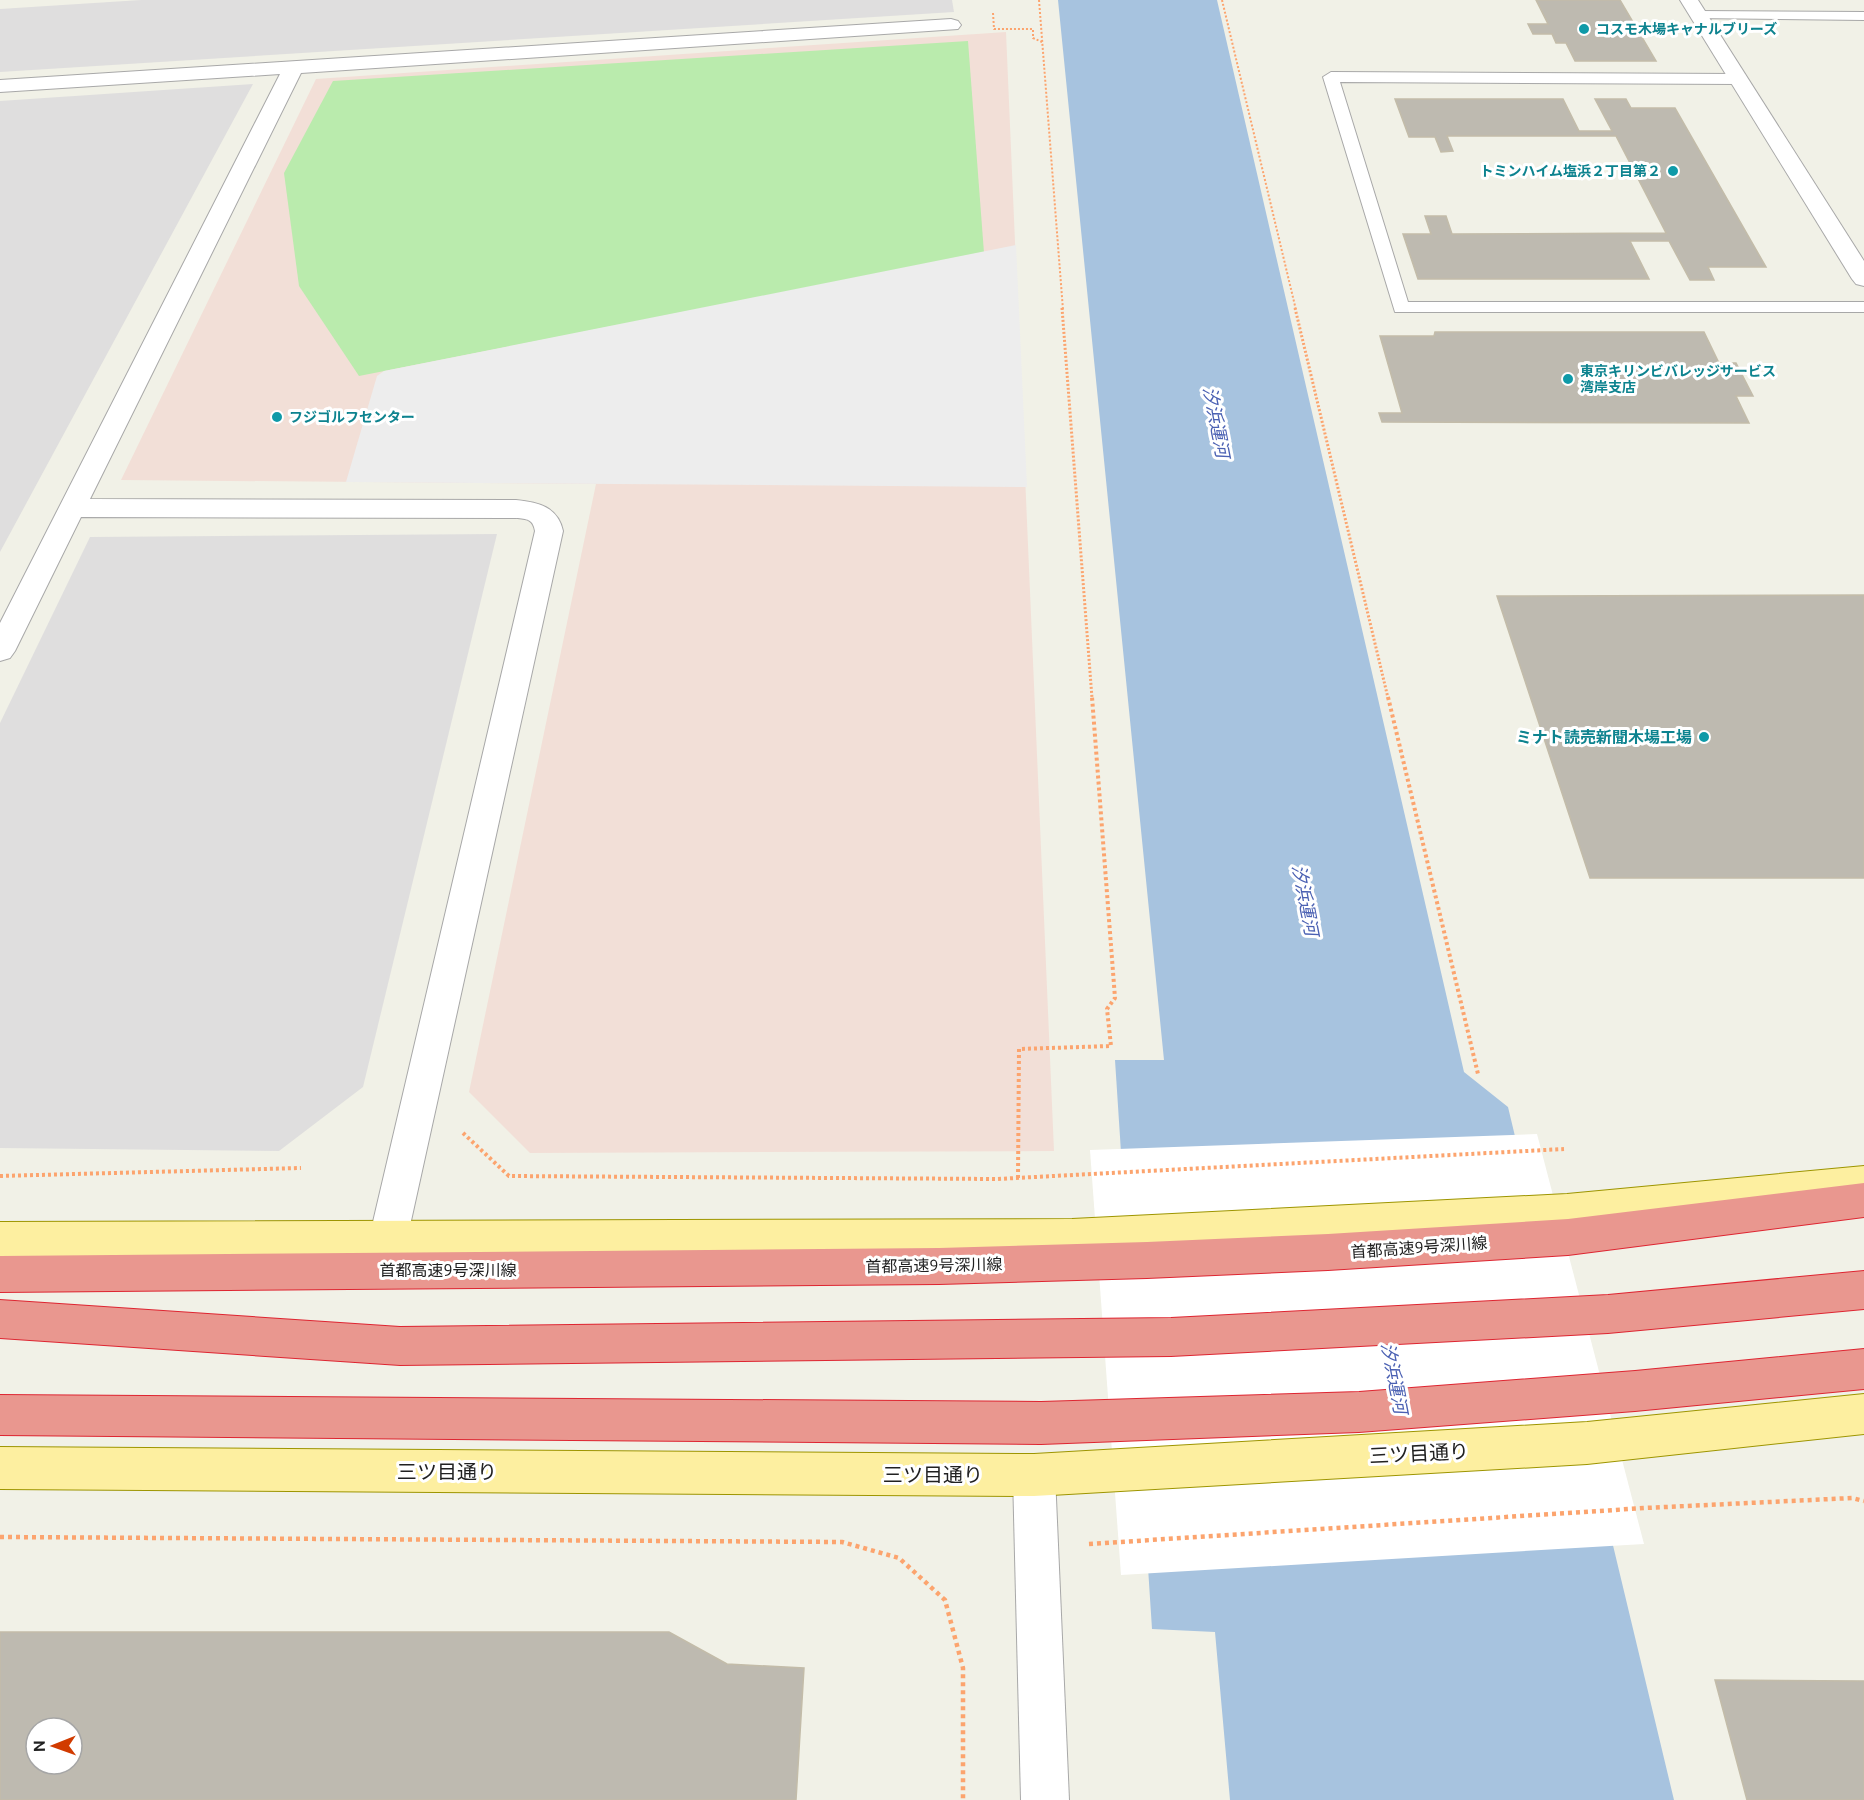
<svg xmlns="http://www.w3.org/2000/svg" width="1864" height="1800" font-family="Ubuntu,'Noto Sans JP',sans-serif">
<rect width="100%" height="100%" fill="#f1f1e7"/>
<!-- residential -->
<g fill="#dfdede">
<polygon points="141,0 952,0 954,12 0,72 0,9"/>
<polygon points="253,84 0,552 0,101"/>
<polygon points="497,534 363,1087 279,1151 0,1148 0,723 90,537"/>
</g>
<!-- commercial -->
<polygon fill="#f2dfd7" points="1006,32 1054,1151 530,1153 469,1092 596,484 121,480 316,79"/>
<!-- grass -->
<polygon fill="#baebad" points="968,41 984,253 359,376 299,286 284,173 333,81"/>
<!-- parking -->
<polygon fill="#ededed" points="1016,245 1027,487 346,482 377,376 384,371"/>
<!-- water -->
<polygon fill="#a7c3df" points="1058,0 1217,0 1464,1072 1508,1107 1674,1800 1230,1800 1215,1632 1152,1629 1115,1060 1164,1060"/>
<!-- pier -->
<polygon fill="#fff" points="1537,1134 1644,1544 1121,1575 1090,1150"/>
<!-- building -->
<g fill="#bebab0" stroke="#c3bca9" stroke-width="1.5" fill-rule="evenodd">
<polygon points="1536,0 1620,0 1656,61 1575,61 1566,43 1556,43 1552,34 1533,34 1528,24 1548,24"/>
<polygon points="1395,99 1563,99 1579,131 1612,131 1595,99 1626,99 1631,108 1675,108 1766,267 1708,267 1714,280 1690,280 1669,241 1630,241 1649,279 1418,279 1403,234 1431,234 1425,216 1446,216 1452,234 1666,233 1616,136 1447,136 1453,151 1441,152 1435,137 1409,137"/>
<polygon points="1435,332 1704,332 1719,363 1736,363 1753,396 1736,396 1749,423 1382,422 1379,413 1402,413 1380,336 1434,336"/>
<polygon points="1864,595 1864,878 1590,878 1497,596"/>
<path d="M0 1632H669L727 1664 804 1668 796 1800H0ZM36 1728H72V1764H36Z"/>
<polygon points="1715,1680 1864,1681 1864,1800 1747,1800"/>
</g>
<g fill="none" stroke-linecap="round" stroke-linejoin="round">
<!-- service casing -->
<g stroke="#a8a8a8" stroke-width="2">
<g id="service">
<polygon points="1698,11 1864,12 1864,20 1693,18 1691,15 1693,12"/>
<polygon points="1331,72 1738,74 1746,79 1738,84 1340,82 1408,302 1864,302 1864,312 1395,312 1323,77"/>
</g>
</g>
<!-- tertiary casing -->
<g stroke="#a8a8a8" stroke-width="2">
<g id="tertiary">
<polygon points="1680,0 1698,0 1864,261 1864,286 1856,284 1852,279"/>
<path d="M951 19 958 21 961 25 958 29 301 73 90 499 516 500C538 502 558 507 563 531L407 1239 402 1252 388 1257 374 1252 369 1239 535 531C533 519 527 519 516 518L81 517 15 651 10 658 0 661V623L280 74 0 92V80Z"/>
<polygon points="1034,1454 1049,1460 1055,1475 1069,1800 1021,1800 1013,1475 1019,1460"/>
</g>
</g>
<!-- primary casing -->
<g stroke="#9d9500" stroke-width="2">
<g id="primary">
<polygon points="1864,1166 1864,1200 1567,1228 1072,1255 0,1258 0,1222 1072,1219 1567,1194"/>
<polygon points="1864,1394 1864,1434 1587,1464 1034,1496 0,1489 0,1447 1034,1454 1587,1422"/>
</g>
</g>
<!-- motorway casing -->
<g stroke="#de2531" stroke-width="2">
<g id="motorway">
<polygon points="1864,1183 1864,1217 1568,1255 1328,1270 1147,1278 939,1284 0,1292 0,1256 939,1248 1147,1242 1328,1234 1568,1219"/>
<polygon points="1864,1271 1864,1309 1608,1333 1171,1356 400,1365 0,1338 0,1300 400,1327 1171,1318 1608,1295"/>
<polygon points="1864,1349 1864,1389 1635,1411 1359,1432 1041,1444 0,1435 0,1395 1041,1402 1359,1392 1635,1371"/>
</g>
</g>
<!-- path-far3 -->
<g stroke="#fca46e" stroke-width="2" stroke-dasharray="2 2" stroke-linecap="butt">
<polyline points="1039,0 1063,310"/>
<polyline points="1222,0 1296,310"/>
<polyline points="993,13 994,29 1033,29 1033,38 1042,42"/>
</g>
<!-- path-far2 -->
<g stroke="#fca46e" stroke-width="3" stroke-dasharray="2 2" stroke-linecap="butt">
<polyline points="1062,308 1092,698"/>
<polyline points="1295,308 1388,698"/>
</g>
<!-- path-far1 -->
<g stroke="#fca46e" stroke-width="4" stroke-dasharray="3 3" stroke-linecap="butt">
<polyline points="1388,697 1478,1074"/>
<polyline points="463,1133 509,1176 997,1179 1564,1149"/>
<polyline points="0,1176 301,1168"/>
<polyline points="1018,1178 1019,1049 1111,1046 1107,1009 1115,998 1092,697"/>
</g>
<!-- path -->
<g stroke="#fca46e" stroke-width="4.5" stroke-dasharray="4 4" stroke-linecap="butt">
<polyline points="0,1537 842,1542 899,1558 945,1600 963,1668 963,1800"/>
<polyline points="1089,1544 1645,1508 1852,1498 1864,1501"/>
</g>
<!-- service -->
<use href="#service" fill="#fff" fill-rule="evenodd"/>
<!-- tertiary -->
<use href="#tertiary" fill="#fff" fill-rule="evenodd"/>
<!-- primary -->
<use href="#primary" fill="#fdefa0" fill-rule="evenodd"/>
<!-- motorway -->
<use href="#motorway" fill="#e9978f" fill-rule="evenodd"/>
</g>
<!-- markers -->
<g fill="#0f9aa8" stroke="#fff" stroke-width="2">
<circle cx="1584" cy="29" r="6"/>
<circle cx="1673" cy="171" r="6"/>
<circle cx="1568" cy="379" r="6"/>
<circle cx="277" cy="417" r="6"/>
<circle cx="1704" cy="737" r="6"/>
</g>
<g text-anchor="middle" dominant-baseline="central" stroke-width="6" stroke-linejoin="round" paint-order="stroke">
<!-- far-culture labels -->
<g font-size="14" font-weight="bold" fill="#0d838f" stroke="#fff" text-anchor="start">
<text x="1596" y="29">コスモ木場キャナルブリーズ</text>
<text x="1661" y="171" text-anchor="end">トミンハイム塩浜２丁目第２</text>
<text x="1580" y="371">東京キリンビバレッジサービス<tspan x="1580" dy="16">湾岸支店</tspan></text>
<text x="289" y="417">フジゴルフセンター</text>
</g>
<!-- culture labels -->
<g font-size="16" font-weight="bold" fill="#0d838f" stroke="#fff" text-anchor="end">
<text x="1692" y="737">ミナト読売新聞木場工場</text>
</g>
<!-- street labels -->
<g font-size="16" fill="#212121" stroke="#fff">
<text transform="translate(1419 1247) rotate(-4)">首都高速9号深川線</text>
<text transform="translate(934 1265) rotate(-1)">首都高速9号深川線</text>
<text x="448" y="1270">首都高速9号深川線</text>
</g>
<!-- water labels -->
<g font-size="18" font-style="italic" fill="#4b61b3" stroke="#fff">
<text transform="translate(1217 422) rotate(79)">汐浜運河</text>
<text transform="translate(1306 900) rotate(79)">汐浜運河</text>
<text transform="translate(1395 1378) rotate(79)">汐浜運河</text>
</g>
<!-- near-street labels -->
<g font-size="20" fill="#212121" stroke="#fff">
<text transform="translate(1419 1453) rotate(-3)">三ツ目通り</text>
<text x="447" y="1471">三ツ目通り</text>
<text x="933" y="1474">三ツ目通り</text>
</g>
</g>
<!-- north arrow -->
<g transform="translate(54 1746) rotate(269)"><circle r="28" fill="#ffffff" stroke="#a6a6a6" stroke-width="1.5"/>
<path d="M0-4.5L10 22L0 15L-10 22Z" fill="#d13b00"/>
<text y="-9" font-size="16" font-weight="bold" text-anchor="middle" fill="#212121">N</text>
</g>
</svg>
